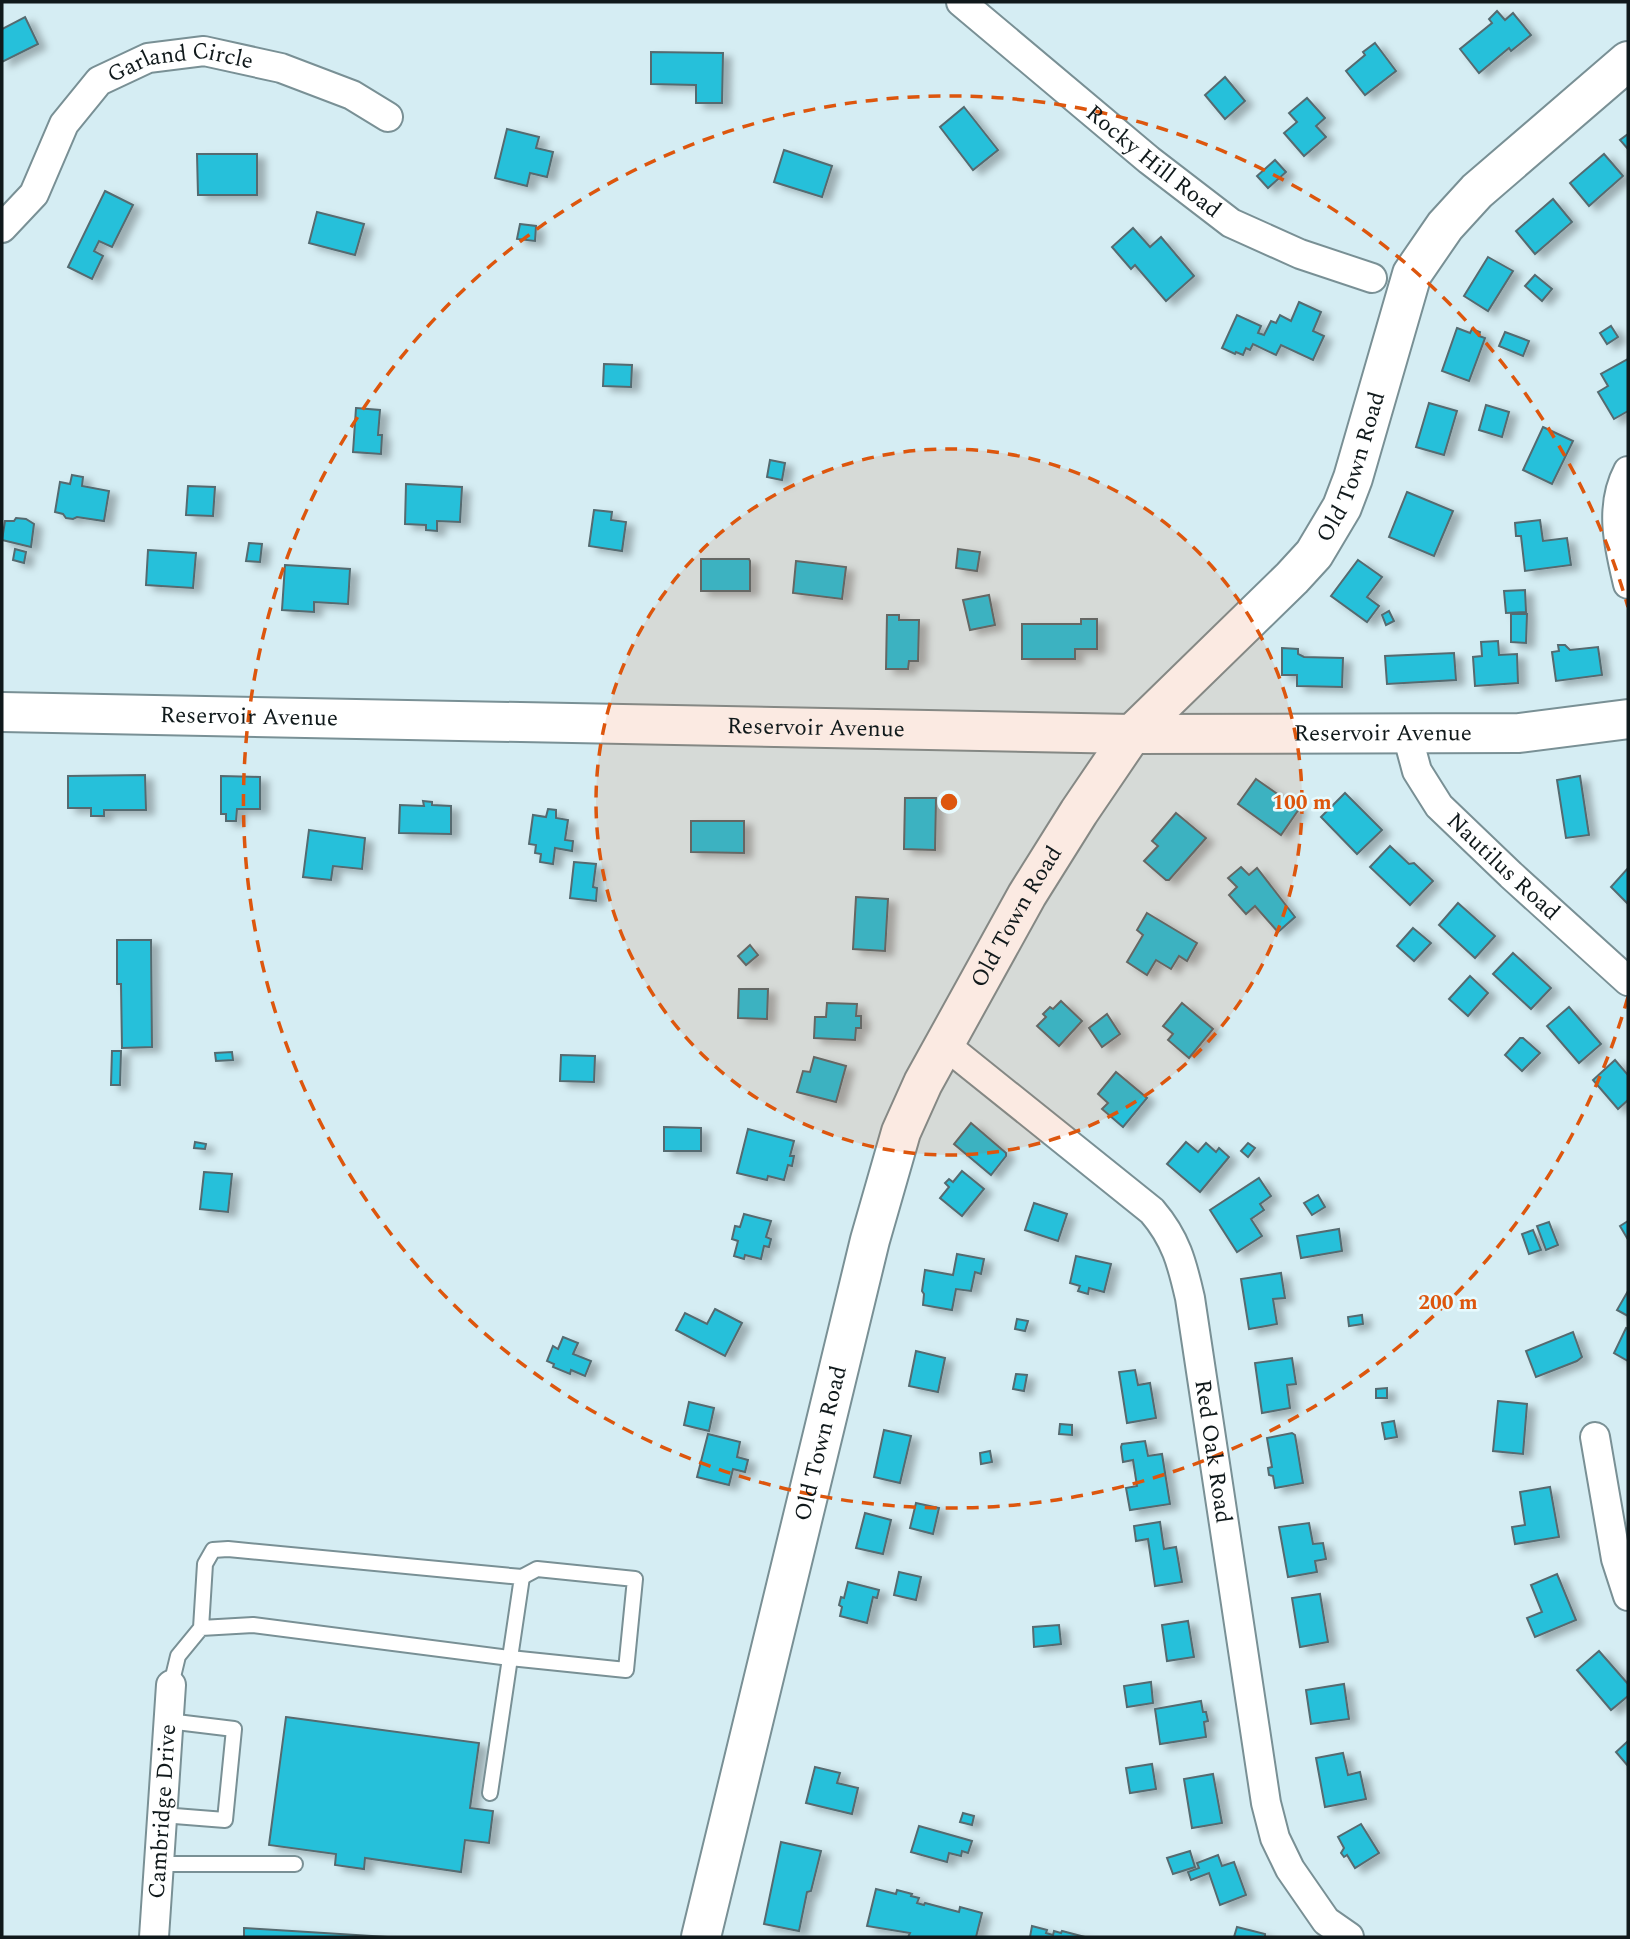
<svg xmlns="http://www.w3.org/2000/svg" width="1630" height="1939" font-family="Spectral,serif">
<defs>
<filter id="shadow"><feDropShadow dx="8" dy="4.5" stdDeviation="3.5" flood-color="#0004"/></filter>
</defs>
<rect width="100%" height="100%" fill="#d5edf3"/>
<!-- building -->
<g fill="#28c0da" stroke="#556b70" stroke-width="2" filter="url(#shadow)">
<polygon points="1497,11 1505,20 1513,13 1531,35 1511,51 1509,48 1479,73 1460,49 1492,23 1489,19"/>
<polygon points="25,17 38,44 2,62 2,29"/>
<polygon points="1375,43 1396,71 1365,95 1346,71 1365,55 1363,52"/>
<polygon points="651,52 723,53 722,103 696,103 696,85 651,84"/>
<polygon points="1225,77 1245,101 1225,119 1205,95"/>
<polygon points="1307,98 1325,118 1316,126 1326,137 1304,156 1284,133 1297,122 1289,113"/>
<polygon points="964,107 998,150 973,170 940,127"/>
<polygon points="507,129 539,137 536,148 553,152 547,177 530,173 527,186 495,178"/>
<polygon points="1628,134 1628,149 1620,140"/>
<polygon points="784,150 832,166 822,197 774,182"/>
<polygon points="197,154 257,154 257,195 198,195"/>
<polygon points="1604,154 1623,176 1589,206 1570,183"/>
<polygon points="1275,160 1286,172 1268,188 1257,176"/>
<polygon points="105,191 133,205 112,247 99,241 94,251 103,256 92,279 68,267"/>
<polygon points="1553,199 1572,222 1535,254 1516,231"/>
<polygon points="317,212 364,224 355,255 309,243"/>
<polygon points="520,224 536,226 535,241 517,239"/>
<polygon points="1133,228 1150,247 1161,237 1194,276 1166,301 1135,265 1131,269 1112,247"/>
<polygon points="1488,257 1513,271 1488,311 1464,296"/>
<polygon points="1535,275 1552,289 1542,301 1525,286"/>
<polygon points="1299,302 1321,312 1313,331 1324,336 1313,360 1281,345 1276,355 1253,344 1250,350 1246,348 1243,355 1236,352 1235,354 1222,348 1237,315 1261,326 1258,333 1264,335 1271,321 1276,323 1280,315 1291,321"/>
<polygon points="1611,326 1618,337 1607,344 1600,333"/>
<polygon points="1457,328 1470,333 1472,329 1480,332 1479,336 1485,338 1469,381 1442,371"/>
<polygon points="1505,332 1529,341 1523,356 1499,346"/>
<polygon points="1628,359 1628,411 1614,419 1598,392 1608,386 1601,374"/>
<polygon points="604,364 632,365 631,387 603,386"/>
<polygon points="1429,403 1457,411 1444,455 1416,447"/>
<polygon points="1486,405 1509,412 1502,437 1479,430"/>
<polygon points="356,408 380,410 378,435 382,435 381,454 353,452"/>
<polygon points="1543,427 1573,441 1552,484 1523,470"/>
<polygon points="770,460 785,463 782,480 767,477"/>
<polygon points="72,475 83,477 82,486 109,491 104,521 77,517 73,519 66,518 63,514 55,512 60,482 70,484"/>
<polygon points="406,484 462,487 460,522 437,521 437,531 426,530 426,525 405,524"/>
<polygon points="188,486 215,487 213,516 186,515"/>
<polygon points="1407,492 1453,511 1434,556 1389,537"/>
<polygon points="594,510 612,512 611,520 626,522 622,551 589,546"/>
<polygon points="16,518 26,519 34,524 31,547 2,540 5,521 14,521"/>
<polygon points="1540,520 1543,541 1567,538 1571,565 1525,571 1521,536 1516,536 1515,523"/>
<polygon points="249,543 262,544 260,562 246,561"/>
<polygon points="15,549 26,552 24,563 13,560"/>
<polygon points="958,549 980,552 977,571 956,568"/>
<polygon points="148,550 196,553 193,588 146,585"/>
<polygon points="701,559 749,559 750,561 750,591 701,591"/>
<polygon points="1358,560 1382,577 1367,597 1379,606 1367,622 1331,596"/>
<polygon points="796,561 846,567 842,599 793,593"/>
<polygon points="285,565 350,569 348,604 314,602 314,612 282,610"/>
<polygon points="1525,590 1526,612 1506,613 1504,591"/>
<polygon points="989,595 995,625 970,630 963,600"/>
<polygon points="1389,611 1394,621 1386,625 1382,615"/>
<polygon points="1511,614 1527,614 1526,643 1511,642"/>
<polygon points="887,615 899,615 899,620 919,620 918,661 909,661 908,669 886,669"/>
<polygon points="1081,619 1097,619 1097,649 1075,649 1075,659 1022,659 1022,624 1081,624"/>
<polygon points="1498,641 1499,655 1517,654 1518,683 1475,686 1473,657 1482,656 1481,642"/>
<polygon points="1558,645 1565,645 1570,650 1598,647 1602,675 1556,681 1552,652 1559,651"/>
<polygon points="1282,648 1298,649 1298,654 1304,657 1343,658 1342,687 1297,686 1297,675 1282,675"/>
<polygon points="1454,653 1456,680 1387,684 1385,656"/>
<polygon points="145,775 146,810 104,810 104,816 91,816 91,808 68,808 68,776"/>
<polygon points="221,776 260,777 260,809 237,809 236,821 226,821 226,814 221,814"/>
<polygon points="1580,776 1589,835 1566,838 1557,780"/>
<polygon points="1256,779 1299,809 1281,835 1238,804"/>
<polygon points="1345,793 1382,830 1357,854 1321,817"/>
<polygon points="905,798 936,798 935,850 904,849"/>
<polygon points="423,801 432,802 432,805 451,806 451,834 399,833 400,805 424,806"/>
<polygon points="548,809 556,810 556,818 568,820 565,840 573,841 572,851 555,848 553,864 540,862 541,854 535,853 536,845 529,844 533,815 546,817"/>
<polygon points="1176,813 1206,838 1169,880 1166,880 1144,861 1158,846 1152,841"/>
<polygon points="691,821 744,821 744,853 691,852"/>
<polygon points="309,830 365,838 362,869 333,866 331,880 303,877"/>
<polygon points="1390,846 1409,864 1414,863 1433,881 1410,905 1370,867"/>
<polygon points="574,862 596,864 593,887 597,888 596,901 570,898"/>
<polygon points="1241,867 1249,875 1257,868 1295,917 1278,932 1255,906 1246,914 1229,895 1237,887 1228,878"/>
<polygon points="1628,868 1628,904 1611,887"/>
<polygon points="856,897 888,899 885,951 853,949"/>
<polygon points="1458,903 1495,936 1475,958 1439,925"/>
<polygon points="1147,913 1197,943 1187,961 1179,956 1171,969 1156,960 1147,975 1127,962 1143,935 1137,930"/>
<polygon points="1413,928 1431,943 1414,961 1397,946"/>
<polygon points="117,940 151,940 152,1047 122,1048 121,984 117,984"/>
<polygon points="750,945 758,955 746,965 738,956"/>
<polygon points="1513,953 1551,988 1531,1009 1493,974"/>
<polygon points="1470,976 1488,993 1468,1016 1449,999"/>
<polygon points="739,989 768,989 767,1019 738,1018"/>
<polygon points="1061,1001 1082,1021 1059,1046 1037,1026 1046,1017 1043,1014 1050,1007 1053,1009"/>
<polygon points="827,1003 857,1004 856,1016 861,1016 861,1028 856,1028 855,1040 814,1038 815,1017 826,1017"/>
<polygon points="1182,1003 1213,1029 1189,1058 1168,1040 1173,1034 1163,1026"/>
<polygon points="1569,1007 1601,1044 1579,1063 1547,1026"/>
<polygon points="1107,1014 1120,1034 1102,1047 1089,1028"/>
<polygon points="1520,1038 1523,1038 1540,1053 1522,1071 1505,1055"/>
<polygon points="112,1051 121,1051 120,1085 111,1085"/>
<polygon points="232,1052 233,1060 216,1061 215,1053"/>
<polygon points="561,1055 595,1056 594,1082 560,1081"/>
<polygon points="814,1057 846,1066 836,1102 797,1092 803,1071 810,1072"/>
<polygon points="1615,1060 1628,1075 1628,1100 1618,1109 1593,1080"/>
<polygon points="1116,1072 1147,1098 1123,1127 1102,1109 1108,1103 1098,1094"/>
<polygon points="971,1123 1006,1153 1006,1156 991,1175 954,1144"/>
<polygon points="664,1127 701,1128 701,1151 664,1151"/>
<polygon points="748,1129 794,1141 790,1156 794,1156 792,1166 788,1165 784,1180 768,1176 767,1180 737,1173"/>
<polygon points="195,1142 206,1144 205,1149 194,1148"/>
<polygon points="1186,1142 1198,1152 1206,1143 1216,1152 1219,1148 1229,1157 1200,1192 1167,1164"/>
<polygon points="1248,1143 1255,1148 1248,1157 1241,1151"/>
<polygon points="962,1171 984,1189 962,1216 940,1198 949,1187 945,1183 949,1179 953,1182"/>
<polygon points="204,1172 232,1174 228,1212 200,1209"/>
<polygon points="1259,1178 1271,1196 1260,1204 1264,1210 1251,1219 1262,1236 1237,1252 1210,1210"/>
<polygon points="1318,1195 1325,1207 1312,1215 1304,1203"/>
<polygon points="1034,1203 1067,1214 1058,1241 1025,1230"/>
<polygon points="744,1214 771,1221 766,1237 771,1239 769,1247 764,1246 761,1259 745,1255 744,1259 734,1256 738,1241 732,1239 735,1226 740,1227"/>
<polygon points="1628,1221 1628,1237 1627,1238 1620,1226"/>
<polygon points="1549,1222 1558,1245 1546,1250 1537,1226"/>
<polygon points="1339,1229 1342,1251 1301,1258 1297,1236"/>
<polygon points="1533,1230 1541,1250 1529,1254 1522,1234"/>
<polygon points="957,1254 984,1259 981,1274 975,1272 971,1291 956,1289 952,1310 923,1305 924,1294 922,1291 925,1270 953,1275"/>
<polygon points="1076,1256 1111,1264 1104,1292 1089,1288 1088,1294 1078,1291 1080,1286 1070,1283"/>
<polygon points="1281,1273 1285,1298 1273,1299 1277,1324 1249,1329 1241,1279"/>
<polygon points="1628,1291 1628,1316 1617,1310"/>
<polygon points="715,1309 742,1323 725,1356 676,1330 685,1313 707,1324"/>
<polygon points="1362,1315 1363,1324 1349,1326 1348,1317"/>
<polygon points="1017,1319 1028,1321 1025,1331 1015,1329"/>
<polygon points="1626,1328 1628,1329 1628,1361 1614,1353"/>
<polygon points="1573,1332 1582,1357 1577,1361 1536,1377 1526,1351"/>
<polygon points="563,1337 578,1343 573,1354 591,1361 585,1376 571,1370 570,1374 553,1367 554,1364 547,1361 553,1346 558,1349"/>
<polygon points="916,1351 945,1358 938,1392 909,1386"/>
<polygon points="1292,1358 1296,1384 1287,1385 1290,1408 1262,1413 1255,1363"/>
<polygon points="1135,1370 1138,1385 1150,1383 1156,1418 1127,1423 1119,1372"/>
<polygon points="1016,1374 1027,1375 1024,1391 1013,1389"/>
<polygon points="1387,1388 1387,1398 1376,1398 1376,1389"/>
<polygon points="1498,1401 1527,1404 1523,1454 1493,1451"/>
<polygon points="689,1402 714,1408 709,1431 684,1425"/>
<polygon points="1394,1421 1397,1437 1385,1439 1382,1423"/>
<polygon points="1060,1424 1072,1425 1072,1435 1059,1434"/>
<polygon points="884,1430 911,1436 900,1483 874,1477"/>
<polygon points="1292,1433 1295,1435 1303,1483 1275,1488 1273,1476 1269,1475 1268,1468 1272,1467 1267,1438"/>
<polygon points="708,1434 740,1442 737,1457 748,1460 745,1472 733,1469 729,1485 697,1477"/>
<polygon points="1145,1441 1148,1456 1162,1454 1170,1504 1130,1510 1126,1488 1137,1486 1133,1460 1123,1462 1121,1447 1122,1444"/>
<polygon points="990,1451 992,1462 981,1464 980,1453"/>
<polygon points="1550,1487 1559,1537 1515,1544 1512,1527 1525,1525 1520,1492"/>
<polygon points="916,1503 939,1508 933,1534 910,1528"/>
<polygon points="865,1513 891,1520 883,1554 856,1548"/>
<polygon points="1160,1522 1164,1549 1176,1547 1182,1582 1155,1586 1148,1539 1136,1541 1134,1526"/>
<polygon points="1309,1523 1313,1544 1323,1543 1326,1559 1315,1561 1317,1572 1288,1577 1279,1527"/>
<polygon points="899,1572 921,1577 916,1600 894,1595"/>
<polygon points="1557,1574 1576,1620 1535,1637 1527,1618 1542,1612 1531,1585"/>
<polygon points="848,1582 879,1590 877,1598 873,1597 867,1623 840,1616 842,1607 839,1605 841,1597 844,1598"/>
<polygon points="1320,1594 1328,1642 1300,1647 1292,1598"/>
<polygon points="1188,1621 1194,1657 1167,1661 1162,1625"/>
<polygon points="1059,1625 1061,1644 1034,1647 1033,1627"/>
<polygon points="1599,1651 1628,1684 1628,1696 1611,1710 1577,1670"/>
<polygon points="1151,1682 1153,1703 1127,1707 1124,1686"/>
<polygon points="1344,1684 1349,1719 1311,1724 1306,1690"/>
<polygon points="1201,1701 1203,1712 1206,1712 1208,1721 1204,1722 1206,1737 1160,1744 1155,1709"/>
<polygon points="286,1717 479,1743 470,1808 493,1811 489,1843 465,1840 461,1872 365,1858 364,1869 335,1865 336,1854 269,1845"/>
<polygon points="1628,1741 1628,1766 1616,1752"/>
<polygon points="1343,1753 1348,1775 1360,1772 1366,1799 1325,1807 1316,1758"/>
<polygon points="1152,1764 1156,1789 1130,1793 1126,1768"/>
<polygon points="815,1767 840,1773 837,1783 858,1788 852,1814 806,1803"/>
<polygon points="1213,1774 1222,1823 1192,1828 1184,1779"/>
<polygon points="963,1813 974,1816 972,1825 960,1822"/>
<polygon points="1361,1824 1379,1853 1355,1868 1347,1855 1344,1857 1341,1853 1344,1848 1338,1837"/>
<polygon points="919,1826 972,1841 968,1853 962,1851 961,1856 949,1853 947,1862 911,1852"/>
<polygon points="781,1842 821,1851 811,1891 807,1892 799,1931 764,1924"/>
<polygon points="1190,1851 1195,1867 1173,1874 1167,1858"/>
<polygon points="1218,1855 1222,1866 1234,1862 1246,1895 1220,1905 1209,1873 1191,1880 1188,1872 1199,1868 1197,1863"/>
<polygon points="876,1889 896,1894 897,1890 912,1894 911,1896 919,1898 917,1903 924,1905 925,1903 959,1912 960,1907 982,1913 976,1937 908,1937 910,1933 867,1926"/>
<polygon points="1032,1926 1047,1930 1046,1933 1053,1935 1054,1931 1061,1933 1062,1931 1085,1937 1030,1937"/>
<polygon points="1237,1927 1265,1934 1265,1937 1234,1937"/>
<polygon points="244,1928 388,1937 244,1937"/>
</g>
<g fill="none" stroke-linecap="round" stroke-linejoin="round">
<!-- lane casing -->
<g stroke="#799095" stroke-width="18">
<g id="lane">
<polyline points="171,1685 178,1656 201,1628 253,1625 510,1658 522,1577 228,1549 213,1550 205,1564 201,1628"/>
<polyline points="490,1793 510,1658 626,1670 635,1579 537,1569 522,1577"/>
<polyline points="162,1815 225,1820 234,1729 168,1721"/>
<polyline points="159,1864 295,1864"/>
</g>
</g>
<!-- street casing -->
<g stroke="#799095" stroke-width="32">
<g id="street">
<path id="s1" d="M961 2 1149 160 1231 223 1300 254 1372 278"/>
<path id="s2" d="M2 228 34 194 64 124 99 81 148 58 204 51 281 68 352 95 388 117"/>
<path d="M1628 471C1609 507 1619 546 1628 584"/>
<path id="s3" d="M1407 734 1417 771 1439 806 1511 875 1628 981"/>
<path id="s4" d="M944 1044 1152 1211C1176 1239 1182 1263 1190 1298L1266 1803 1275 1838 1290 1869 1326 1921 1349 1937"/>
<polyline points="1595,1437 1616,1559 1628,1596"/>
<path id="s5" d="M154 1937 171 1685"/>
</g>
</g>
<!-- secondary casing -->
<g stroke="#799095" stroke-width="42">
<g id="secondary">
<path id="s6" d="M2 712 1132 734 1519 733 1628 719"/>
<path id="s7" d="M701 1937 870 1240 901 1132 923 1083 1027 895 1079 812 1132 734 1292 578 1314 554 1342 507 1353 478 1412 274 1445 226 1477 191 1628 61"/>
</g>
</g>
<!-- lane -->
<use href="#lane" stroke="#fff" stroke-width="14"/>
<!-- street -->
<use href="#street" stroke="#fff" stroke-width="28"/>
<!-- secondary -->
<use href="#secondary" stroke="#fff" stroke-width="38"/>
</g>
<!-- distance rings -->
<circle cx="949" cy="802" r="353" fill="#dd560d" fill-opacity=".12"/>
<g fill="none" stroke="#dd560d" stroke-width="3.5" stroke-dasharray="12 9">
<circle cx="949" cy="802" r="353"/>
<path d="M1628 997A706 706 0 1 1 1628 607"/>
</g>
<g text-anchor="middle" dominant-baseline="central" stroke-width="5" stroke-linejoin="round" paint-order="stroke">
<!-- street labels -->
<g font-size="23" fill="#10191b" stroke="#e6fafe">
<text stroke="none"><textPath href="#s2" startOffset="264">Garland Circle</textPath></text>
<text stroke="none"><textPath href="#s1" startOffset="250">Rocky Hill Road</textPath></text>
<text stroke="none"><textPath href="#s7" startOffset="1642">Old Town Road</textPath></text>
<text stroke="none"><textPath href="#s6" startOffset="247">Reservoir Avenue</textPath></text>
<text stroke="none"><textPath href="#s6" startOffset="814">Reservoir Avenue</textPath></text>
<text stroke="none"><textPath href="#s6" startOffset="1381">Reservoir Avenue</textPath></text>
<text stroke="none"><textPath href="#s3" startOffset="168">Nautilus Road</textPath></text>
<text stroke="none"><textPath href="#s7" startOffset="1074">Old Town Road</textPath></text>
<text stroke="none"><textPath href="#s7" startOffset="508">Old Town Road</textPath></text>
<text stroke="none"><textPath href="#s4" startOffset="518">Red Oak Road</textPath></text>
<text stroke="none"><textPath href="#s5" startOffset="126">Cambridge Drive</textPath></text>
</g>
</g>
<circle cx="949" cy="802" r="10" fill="#dd560d" stroke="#e6fafe" stroke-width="3.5"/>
<g font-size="21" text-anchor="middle" font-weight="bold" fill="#dd560d" stroke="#e6fafe" stroke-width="5" stroke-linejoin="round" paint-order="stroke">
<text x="1302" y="809">100 m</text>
<text x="1448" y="1309">200 m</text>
</g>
<!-- border -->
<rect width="1630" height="1939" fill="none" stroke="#10191b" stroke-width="7"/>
</svg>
